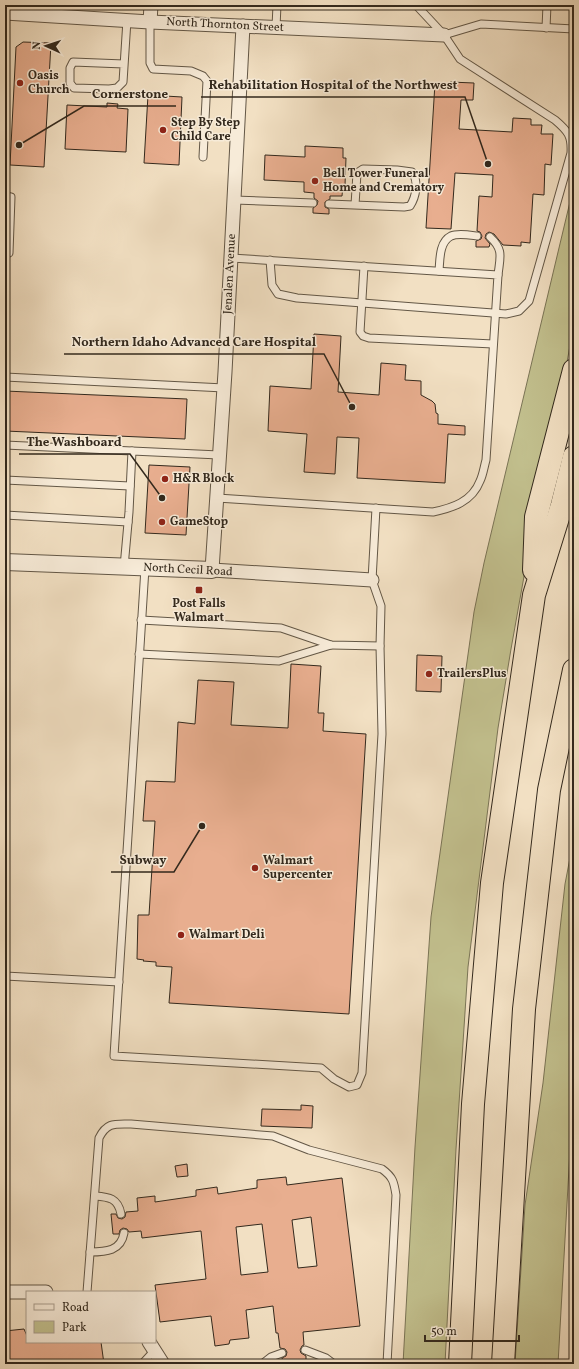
<svg xmlns="http://www.w3.org/2000/svg" width="579" height="1369" font-family="Vollkorn,serif">
<rect width="100%" height="100%" fill="#f2e0c3"/>
<filter id="stains"><feTurbulence type="fractalNoise" baseFrequency=".005" numOctaves="4"/><feColorMatrix values="0 0 0 0 .2 0 0 0 0 .09 0 0 0 0 .02 0 0 0 .5 -.17"/></filter>
<radialGradient id="worn" r=".72"><stop offset=".6" stop-color="#630" stop-opacity="0"/><stop offset="1" stop-color="#630" stop-opacity=".3"/></radialGradient>
<!-- green -->
<g fill="#c2c08e" stroke="#7a7456">
<polygon points="574,185 574,324 562,389 542,476 511,649 498,728 468,967 456,1149 445,1364 403,1364 415,1147 431,917 474,612 484,563"/>
<polygon points="574,837 574,1079 558,1364 515,1364 525,1205 543,1083 565,884"/>
</g>
<!-- building -->
<g fill="#e8ae8f" stroke="#33291d" fill-rule="evenodd">
<polygon points="23,42 51,43 44,167 10,165 16,47"/>
<polygon points="450,82 474,83 473,100 461,100 459,129 512,132 513,118 531,119 531,125 542,125 541,134 553,134 551,165 545,164 544,195 533,194 530,243 521,242 521,246 503,245 494,234 489,232 486,234 485,238 490,244 489,247 476,247 476,241 481,239 482,236 480,232 477,231 479,196 492,197 493,175 455,173 451,229 426,228 435,83 450,84"/>
<polygon points="148,95 182,97 179,165 144,163"/>
<polygon points="107,103 118,104 117,108 128,109 126,152 65,149 67,105 107,107"/>
<polygon points="305,146 343,148 343,158 346,158 345,185 343,185 342,196 330,196 330,199 325,202 325,207 329,209 329,214 313,213 313,208 317,205 318,201 314,198 314,193 304,192 304,182 264,180 265,155 305,157"/>
<polygon points="314,334 341,336 338,392 379,395 381,363 406,365 405,380 421,381 421,395 432,401 435,404 436,413 438,414 438,424 465,426 465,435 448,434 445,483 357,478 359,438 337,437 335,474 304,472 307,434 268,431 270,386 311,389"/>
<polygon points="5,391 187,399 185,439 5,431"/>
<polygon points="149,465 190,467 186,535 145,533"/>
<polygon points="417,655 442,656 441,692 416,691"/>
<polygon points="291,664 321,666 318,713 324,713 323,731 366,734 349,1014 169,1003 172,967 156,966 156,962 143,961 144,960 137,959 138,915 149,915 155,821 143,821 146,781 175,782 178,722 195,724 198,680 234,682 231,725 288,728"/>
<polygon points="301,1105 313,1106 312,1128 261,1126 262,1109 301,1110"/>
<polygon points="187,1164 188,1176 177,1177 175,1166"/>
<path d="M286 1177 287 1185 342 1178 360 1326 303 1332 304 1345 302 1346 300 1350 301 1353 306 1356V1362L283 1364 282 1358 286 1356 287 1352 285 1349 280 1348 278 1333H276L273 1306 246 1310 249 1338 230 1340 229 1344 215 1346 211 1316 160 1322 155 1285 206 1279 201 1231 142 1238 141 1231 129 1232 127 1229 123 1228 120 1230 119 1234H113L111 1214H116L118 1218 122 1219 125 1217 126 1212 138 1211 137 1198 155 1196V1202L196 1196V1190L217 1187 218 1194 257 1188V1180ZM311 1217 317 1266 298 1268 292 1220ZM262 1224 268 1272 241 1275 236 1227Z"/>
<polygon points="24,1329 27,1336 27,1342 101,1342 104,1364 5,1364 5,1331"/>
</g>
<g fill="none" stroke-linecap="round" stroke-linejoin="round">
<!-- service casing -->
<g stroke="#635746" stroke-width="9">
<g id="service">
<polyline points="150,22 150,63 153,69 191,71 203,76 207,81 203,157"/>
<polyline points="276,27 277,5"/>
<polyline points="546,28 547,5"/>
<polyline points="444,35 481,24 574,29"/>
<polyline points="124,64 73,62 70,68 70,83 74,88 109,89 117,88 123,82 127,20"/>
<polyline points="5,196 11,197 9,253"/>
<polyline points="234,200 313,203"/>
<path d="M329 204 404 207 410 206C416 197 419 181 412 172L397 170 363 169 357 173 355 205"/>
<path d="M490 237C504 250 500 257 498 275"/>
<path d="M270 260 272 285 278 294 297 298 506 314 519 311 529 301 571 153C572 136 568 131 555 120L460 59 444 35 416 5"/>
<polyline points="364,266 360,332 363,336 369,338 493,344"/>
<path d="M439 271C440 260 439 242 451 236 458 233 469 235 477 236"/>
<polyline points="5,377 224,388"/>
<polyline points="5,445 132,451"/>
<polyline points="5,480 130,486"/>
<path d="M217 498 433 512C452 508 472 502 480 481 483 475 484 467 486 460L498 275 231 258"/>
<polyline points="5,515 128,522"/>
<polyline points="124,567 129,512 132,451 219,455"/>
<polyline points="145,568 114,1056 321,1068 334,1079 349,1087 357,1085 362,1073 382,734 380,646 381,606 372,580 376,508"/>
<polyline points="141,620 281,628 331,645 380,646"/>
<polyline points="139,654 279,661 331,645"/>
<polyline points="5,976 119,982"/>
<path d="M95 1196C109 1197 118 1198 121 1214"/>
<path d="M90 1252C106 1252 121 1251 124 1233"/>
<path d="M87 1292 99 1138C107 1122 115 1124 131 1124L273 1136 309 1150 382 1169C393 1177 394 1182 396 1195L387 1364"/>
<polyline points="305,1350 326,1358 334,1364"/>
<polyline points="142,1364 154,1351"/>
<polyline points="262,1364 271,1357 282,1353"/>
</g>
</g>
<!-- minor casing -->
<g stroke="#635746" stroke-width="15">
<g id="minor">
<polyline points="5,13 150,22 444,35"/>
<polyline points="150,22 151,5"/>
<polyline points="243,26 225,372 212,570 372,580"/>
<polyline points="5,1292 46,1292"/>
<polyline points="149,1342 163,1364"/>
</g>
</g>
<!-- tertiary casing -->
<g stroke="#635746" stroke-width="18">
<polyline id="tertiary" points="5,562 212,570"/>
</g>
<!-- motorway casing -->
<g stroke="#33291d" stroke-width="24">
<g id="motorway">
<polyline points="534,570 536,517 574,370"/>
<polyline points="460,1364 473,1104 492,883 534,595 562,505 574,457"/>
<polyline points="503,1364 524,1009 549,790 574,670"/>
</g>
</g>
<!-- service -->
<use href="#service" stroke="#f7ebd8" stroke-width="7"/>
<!-- minor -->
<use href="#minor" stroke="#f7ebd8" stroke-width="13"/>
<!-- tertiary -->
<use href="#tertiary" stroke="#f7ebd8" stroke-width="16"/>
<!-- motorway -->
<use href="#motorway" stroke="#f2e0c3" stroke-width="22"/>
</g>
<!-- markers -->
<g fill="#8f2418" stroke="#f7ebd8" stroke-width="1.5">
<circle cx="20" cy="83" r="4"/>
<circle cx="163" cy="130" r="4"/>
<circle cx="315" cy="181" r="4"/>
<circle cx="165" cy="479" r="4"/>
<circle cx="162" cy="522" r="4"/>
<rect x="195" y="586" width="8" height="8" rx="2"/>
<circle cx="429" cy="674" r="4"/>
<circle cx="255" cy="868" r="4"/>
<circle cx="181" cy="935" r="4"/>
</g>
<g text-anchor="middle" dominant-baseline="central" stroke-width="3" stroke-linejoin="round" paint-order="stroke">
<!-- street labels -->
<g font-size="12" fill="#33291d" stroke="#f7ebd8">
<text transform="translate(225 25) rotate(3)">North Thornton Street</text>
<text transform="translate(230 274) rotate(-87)">Jenalen Avenue</text>
<text transform="translate(188 570) rotate(3)">North Cecil Road</text>
</g>
<!-- poi labels -->
<g font-size="12" font-weight="bold" fill="#33291d" stroke="#f7ebd8" text-anchor="start">
<text x="28" y="76">Oasis<tspan x="28" dy="14">Church</tspan></text>
<text x="171" y="123">Step By Step<tspan x="171" dy="14">Child Care</tspan></text>
<text x="323" y="174">Bell Tower Funeral<tspan x="323" dy="14">Home and Crematory</tspan></text>
<text x="173" y="479">H&amp;R Block</text>
<text x="170" y="522">GameStop</text>
<text x="199" y="604" text-anchor="middle">Post Falls<tspan x="199" dy="14">Walmart</tspan></text>
<text x="437" y="674">TrailersPlus</text>
<text x="263" y="861">Walmart<tspan x="263" dy="14">Supercenter</tspan></text>
<text x="189" y="935">Walmart Deli</text>
</g>
</g>
<!-- callouts -->
<path fill="none" stroke="#33291d" stroke-width="1.5" d="M488 164L465 97H201M19 145L84 106H176M352 407L324 354H64M162 498L130 454H19M202 826L174 872H111"/>
<g fill="#33291d" stroke="#f7ebd8" stroke-width="1.5">
<circle cx="488" cy="164" r="4"/>
<circle cx="19" cy="145" r="4"/>
<circle cx="352" cy="407" r="4"/>
<circle cx="162" cy="498" r="4"/>
<circle cx="202" cy="826" r="4"/>
</g>
<g font-size="13" text-anchor="middle" font-weight="bold" fill="#33291d" stroke="#f7ebd8" stroke-width="3" stroke-linejoin="round" paint-order="stroke">
<text x="333" y="89">Rehabilitation Hospital of the Northwest</text>
<text x="130" y="98">Cornerstone</text>
<text x="194" y="346">Northern Idaho Advanced Care Hospital</text>
<text x="74" y="446">The Washboard</text>
<text x="143" y="864">Subway</text>
</g>
<!-- margin -->
<rect width="579" height="1369" fill="none" stroke="#f2e0c3" stroke-width="20"/>
<rect x="6" y="6" width="567" height="1357" fill="none" stroke="#33291d" stroke-width="2"/>
<rect x="10" y="10" width="559" height="1349" fill="none" stroke="#33291d"/>
<!-- legend -->
<rect x="26" y="1291" width="130" height="52" fill="#f7ebd8" stroke="#a99d8d"/>
<rect x="34" y="1304" width="20" height="6" fill="#f7ebd8" stroke="#a99d8d"/>
<text x="62" y="1311" font-size="12" fill="#33291d">Road</text>
<rect x="34" y="1321" width="20" height="12" fill="#c2c08e" stroke="#a99d8d"/>
<text x="62" y="1331" font-size="12" fill="#33291d">Park</text>
<!-- north arrow -->
<g transform="translate(46 46) rotate(273)" stroke="#f7ebd8" stroke-width="3" paint-order="stroke">
<path d="M0-3L7 15L0 10L-7 15Z" fill="#33291d"/>
<text y="-6" font-size="11" font-weight="bold" text-anchor="middle" fill="#33291d">N</text>
</g>
<!-- scale -->
<path d="M425 1335v6h94v-6" fill="none" stroke="#33291d" stroke-width="2"/>
<text x="431" y="1335" font-size="12" fill="#33291d" stroke="#f7ebd8" stroke-width="3" paint-order="stroke">50 m</text>
<rect width="100%" height="100%" filter="url(#stains)"/>
<rect width="100%" height="100%" fill="url(#worn)"/>
</svg>
